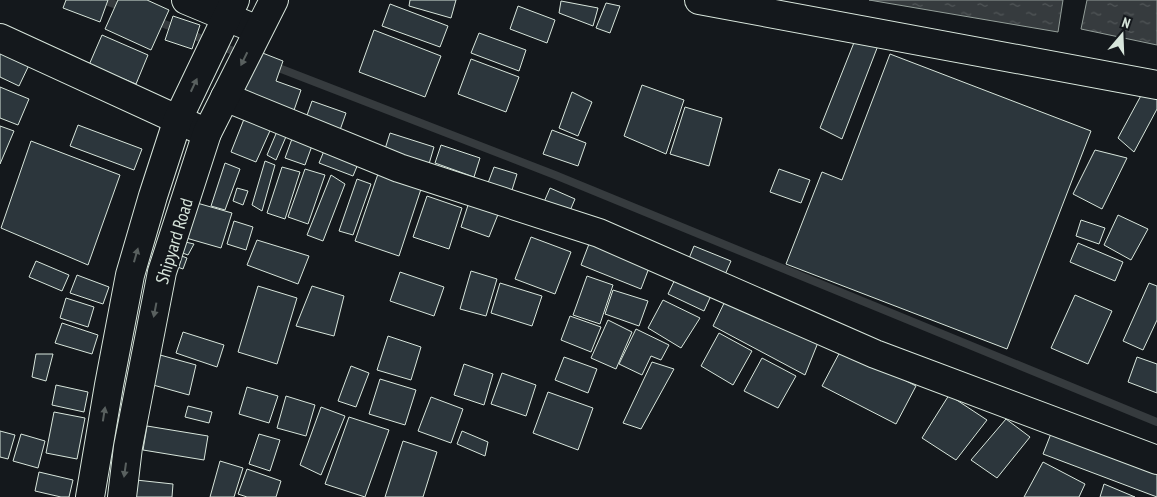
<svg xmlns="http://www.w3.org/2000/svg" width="1157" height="497" font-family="'PT Sans Narrow',sans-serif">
<defs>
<pattern id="water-ripples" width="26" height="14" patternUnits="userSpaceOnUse" patternTransform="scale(1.25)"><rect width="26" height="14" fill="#363b3e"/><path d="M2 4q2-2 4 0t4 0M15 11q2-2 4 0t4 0" fill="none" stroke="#525759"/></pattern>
</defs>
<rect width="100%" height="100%" fill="#14181c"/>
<!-- water -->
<g fill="url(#water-ripples)" stroke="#939e99">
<polygon points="869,0 1063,0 1058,32"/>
<polygon points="1087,0 1157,0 1157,45 1081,29"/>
</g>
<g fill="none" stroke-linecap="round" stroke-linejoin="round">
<!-- stream -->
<g stroke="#363b3e" stroke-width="8">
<polyline points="103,0 125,8"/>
<polyline points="154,20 241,54"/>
<polyline points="271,65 555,175 1157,422"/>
</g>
</g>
<!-- building -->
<g fill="#2c363c" stroke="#d8e6dc">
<polygon points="66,0 108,0 100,22 63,8"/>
<polygon points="118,0 147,0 169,10 151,50 105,29"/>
<polygon points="410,0 456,0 451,18 409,6"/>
<polygon points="561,1 598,8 593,26 559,13"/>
<polygon points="606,3 620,6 610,33 596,28"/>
<polygon points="390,4 448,26 440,47 382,26"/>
<polygon points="518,6 555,20 547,43 510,29"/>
<polygon points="173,16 200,25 192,49 165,40"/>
<polygon points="374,30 441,56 425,97 359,72"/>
<polygon points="479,33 526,50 519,71 471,53"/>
<polygon points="102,35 148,55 136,84 89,65"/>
<polygon points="857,35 879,43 842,139 820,128"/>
<polygon points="0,50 30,63 19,86 0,77"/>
<polygon points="260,52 283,61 276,81 301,90 292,116 234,94"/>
<polygon points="890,54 1091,131 1007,349 786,264 822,172 842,180"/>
<polygon points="471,59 519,77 506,112 458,94"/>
<polygon points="642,85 684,100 666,154 624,136"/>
<polygon points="0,87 29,99 18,125 0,118"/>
<polygon points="1144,90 1157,97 1157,109 1134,152 1118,138"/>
<polygon points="572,92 592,102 578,136 559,128"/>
<polygon points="312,101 346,113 339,133 305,121"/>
<polygon points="685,107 722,118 709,166 670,154"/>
<polygon points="246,114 273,124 256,162 231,152"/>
<polygon points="78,125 142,149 134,170 70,146"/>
<polygon points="0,126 14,131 0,164"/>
<polygon points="278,129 288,132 276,160 267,155"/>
<polygon points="552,130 586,143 578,166 543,154"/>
<polygon points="390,133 434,147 429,164 385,149"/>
<polygon points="293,136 313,143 305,165 285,158"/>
<polygon points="31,141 120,175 88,265 1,228"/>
<polygon points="441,145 480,158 474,177 435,163"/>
<polygon points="326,146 360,159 353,176 319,163"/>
<polygon points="1095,150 1127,158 1102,209 1073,194"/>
<polygon points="265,161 275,165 262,211 252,205"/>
<polygon points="225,163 240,169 225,210 211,206"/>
<polygon points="282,167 300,172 285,219 267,213"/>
<polygon points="494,167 517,174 512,190 488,183"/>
<polygon points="305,169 325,175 308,224 288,217"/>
<polygon points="779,169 810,180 801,203 770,192"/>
<polygon points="379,171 422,186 399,256 355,241"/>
<polygon points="331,175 345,184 323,241 307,235"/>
<polygon points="357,179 371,184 353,235 339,231"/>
<polygon points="237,188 248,191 243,205 233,201"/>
<polygon points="550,188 575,199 569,213 544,202"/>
<polygon points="427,196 462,208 449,249 413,237"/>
<polygon points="469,202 499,212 489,237 461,227"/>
<polygon points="197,203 232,213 221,248 186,238"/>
<polygon points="1118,215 1148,229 1131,260 1104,245"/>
<polygon points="1081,220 1105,228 1099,244 1076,236"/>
<polygon points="234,221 253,227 246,250 227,244"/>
<polygon points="592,236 652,260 641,289 581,265"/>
<polygon points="531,237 571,252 555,294 515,279"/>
<polygon points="257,240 309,256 298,284 247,265"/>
<polygon points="181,241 194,244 188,255 180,252"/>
<polygon points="1078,243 1123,262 1115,281 1070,262"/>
<polygon points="694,246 731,261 724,277 688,261"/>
<polygon points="176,254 187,258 183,269 172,265"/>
<polygon points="36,261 69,275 62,291 29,277"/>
<polygon points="471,271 497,279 486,316 460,309"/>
<polygon points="400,272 444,287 434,316 390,301"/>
<polygon points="678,273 714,289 704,311 668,294"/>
<polygon points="77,275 109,287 103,304 70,293"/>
<polygon points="587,276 613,285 600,324 573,315"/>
<polygon points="500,283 542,296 532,326 491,313"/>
<polygon points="1149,283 1157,286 1157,320 1143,350 1123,341"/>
<polygon points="258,286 297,298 277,364 238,352"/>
<polygon points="312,286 344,296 334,336 296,326"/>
<polygon points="613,290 648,301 639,326 605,314"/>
<polygon points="728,295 819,340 805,375 713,326"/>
<polygon points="1075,295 1112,311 1088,364 1051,348"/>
<polygon points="66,298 94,307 88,327 60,318"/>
<polygon points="663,300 700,318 681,348 648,328"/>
<polygon points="570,316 601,327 591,352 561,340"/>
<polygon points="608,320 632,332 616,369 591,358"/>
<polygon points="62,323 98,335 92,354 55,343"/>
<polygon points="636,329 669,345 661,360 651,356 642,375 619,364"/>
<polygon points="183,332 224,345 217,367 176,353"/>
<polygon points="719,333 752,351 733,385 701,366"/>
<polygon points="388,336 421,347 411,380 377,370"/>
<polygon points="842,348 916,386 896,424 822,386"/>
<polygon points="153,353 196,365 189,395 146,383"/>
<polygon points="36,354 53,354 46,381 32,377"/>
<polygon points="564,357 597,369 588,393 555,380"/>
<polygon points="1137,357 1157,364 1157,393 1128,382"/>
<polygon points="762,358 796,376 778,408 744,391"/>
<polygon points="652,362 674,369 641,429 623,423"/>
<polygon points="464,364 493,374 484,405 454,395"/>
<polygon points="351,366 369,373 356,407 338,401"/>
<polygon points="502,373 536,385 526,416 491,404"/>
<polygon points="380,379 416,390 405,425 369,414"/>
<polygon points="56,385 88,392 84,412 52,405"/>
<polygon points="247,387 278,396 269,423 239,414"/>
<polygon points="548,392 593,408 578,450 533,433"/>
<polygon points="949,395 987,420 956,460 922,438"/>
<polygon points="286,396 315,405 306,436 277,428"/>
<polygon points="431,397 463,409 451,443 418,431"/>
<polygon points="188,406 212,412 209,423 185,417"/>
<polygon points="321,407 345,416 321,475 300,465"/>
<polygon points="54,412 85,418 77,459 46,453"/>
<polygon points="349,417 389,430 365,497 325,484"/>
<polygon points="1006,419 1030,437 997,478 971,460"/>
<polygon points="147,426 208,436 204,460 143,450"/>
<polygon points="0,431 15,435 8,459 0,457"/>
<polygon points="462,431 488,442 485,456 457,444"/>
<polygon points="1052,431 1157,471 1157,497 1043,454"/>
<polygon points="21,434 45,441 38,468 13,461"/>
<polygon points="259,434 280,440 270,471 249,464"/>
<polygon points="403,441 437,452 423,497 385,497"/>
<polygon points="220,461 243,468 234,497 210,497"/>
<polygon points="1043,462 1085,484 1079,497 1024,497"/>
<polygon points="247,469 281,481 276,497 247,497 238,494"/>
<polygon points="39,472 73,480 69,497 61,497 35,491"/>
<polygon points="136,480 173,484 172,497 134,497"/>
<polygon points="1104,484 1135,497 1100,497"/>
</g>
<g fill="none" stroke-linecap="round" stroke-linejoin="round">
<!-- minor casing -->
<g stroke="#d8e6dc" stroke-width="30">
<g id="minor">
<polyline points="186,0 258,30"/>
<polyline points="699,0 1157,85"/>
<polyline points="0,38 207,133"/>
<polyline points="225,97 399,168 599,233 875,354 1157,460"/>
</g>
</g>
<!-- major casing -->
<g stroke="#d8e6dc" stroke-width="30">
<g id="major">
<polyline points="90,497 109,385 130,275 153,196 178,119 235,0"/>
<polyline points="122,497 128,447 162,272 207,133 274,0"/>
</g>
</g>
<!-- minor -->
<use href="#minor" stroke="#14181c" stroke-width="28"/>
<!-- major -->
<use href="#major" stroke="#14181c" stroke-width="28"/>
</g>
<!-- one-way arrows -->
<defs><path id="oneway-solid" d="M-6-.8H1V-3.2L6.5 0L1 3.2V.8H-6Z" transform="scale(1.25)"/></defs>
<g fill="#59605f">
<use href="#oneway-solid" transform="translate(244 59) rotate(116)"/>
<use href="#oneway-solid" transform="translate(194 85) rotate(-65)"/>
<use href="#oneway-solid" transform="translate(136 255) rotate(-74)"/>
<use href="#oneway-solid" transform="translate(155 310) rotate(101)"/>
<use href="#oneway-solid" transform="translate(104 414) rotate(-81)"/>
<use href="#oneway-solid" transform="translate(125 470) rotate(98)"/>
</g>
<g text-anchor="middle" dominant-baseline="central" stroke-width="4" stroke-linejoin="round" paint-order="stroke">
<!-- street labels -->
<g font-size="18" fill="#d8e6dc" stroke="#14181c">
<text transform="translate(174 241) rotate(-73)">Shipyard Road</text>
</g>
</g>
<!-- north arrow -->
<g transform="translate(1122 35) rotate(19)" stroke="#14181c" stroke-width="4" paint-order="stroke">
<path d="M0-4L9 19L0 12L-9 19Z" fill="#d8e6dc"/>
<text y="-8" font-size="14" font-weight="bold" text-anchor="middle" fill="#d8e6dc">N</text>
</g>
</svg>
